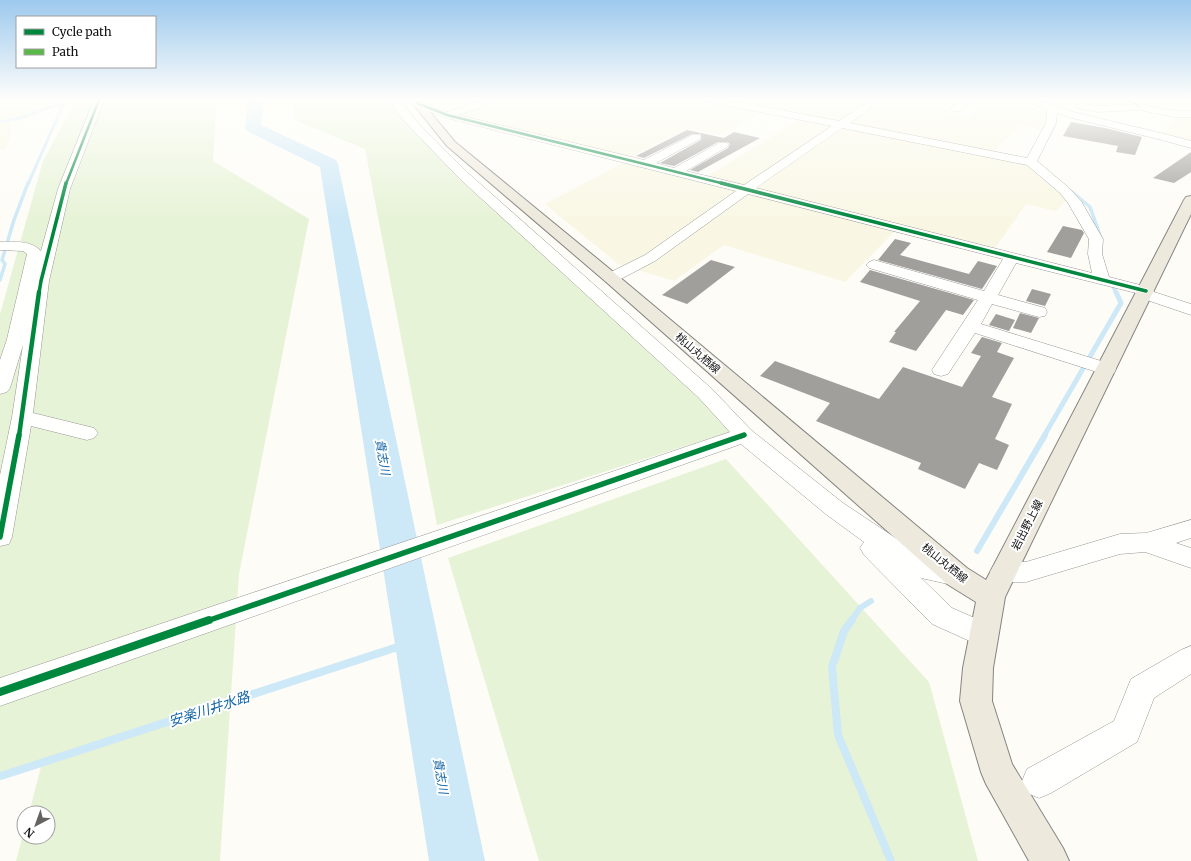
<svg xmlns="http://www.w3.org/2000/svg" width="1191" height="861" font-family="Merriweather,'Noto Sans JP',serif">
<rect width="100%" height="100%" fill="#fdfcf7"/>
<!-- farmland -->
<g fill="#f9f7e4">
<polygon points="0,100 54,100 53,105 21,117 9,119 11,132 6,149 0,150"/>
<polygon points="495,100 961,100 947,113 970,117 988,100 1018,100 1049,108 1044,130 1020,125 990,155 1026,163 1053,184 1066,201 1056,211 1026,204 993,251 706,177 805,116 770,109 720,135 686,128 628,158 455,114"/>
<polygon points="1178,115 1191,115 1191,142 1162,134"/>
<polygon points="625,162 895,231 845,282 724,245 674,281 618,264 545,204"/>
</g>
<!-- green -->
<g fill="#e7f3d7">
<polygon points="76,100 217,100 213,161 309,219 239,574 220,861 16,861 24,831 24,837 48,837 48,813 29,813 43,759 0,773 0,314 43,161"/>
<polygon points="293,100 402,100 435,143 748,426 437,525 365,149 296,121"/>
<polygon points="726,459 929,682 978,861 539,861 448,558"/>
</g>
<g fill="none" stroke-linecap="round" stroke-linejoin="round">
<!-- stream-far4 -->
<g stroke="#cde8f7" stroke-width="3">
<polyline points="0,122 24,117 53,106 63,105 28,184"/>
<path d="M1046 141C1057 124 1058 120 1051 100"/>
</g>
<!-- stream-far3 -->
<g stroke="#cde8f7" stroke-width="3.5">
<polyline points="1071,191 1090,207 1101,238"/>
<polyline points="0,280 5,264 2,260 14,220 28,183"/>
<polyline points="1111,282 1116,293"/>
</g>
<!-- stream-far2 -->
<polyline stroke="#cde8f7" stroke-width="5" points="1044,436 1121,303 1116,292"/>
<!-- stream-far1 -->
<g stroke="#cde8f7" stroke-width="6">
<polyline points="977,551 1045,435"/>
<polyline points="851,621 860,608 871,601"/>
</g>
<!-- stream -->
<g stroke="#cde8f7" stroke-width="8">
<polyline points="852,620 844,631 832,667 838,735 891,861"/>
<polyline points="1,776 416,641"/>
</g>
<!-- river -->
<polygon fill="#cde8f7" fill-rule="evenodd" points="248,100 264,100 261,125 336,160 338,164 485,861 429,861 320,167 247,131 245,127"/>
</g>
<!-- building -->
<g fill="#a19f9c">
<polygon points="1071,122 1105,128 1142,137 1135,155 1116,152 1118,146 1063,136"/>
<polygon points="687,130 724,138 734,132 760,138 698,172 690,170 728,148 730,144 727,142 718,142 674,166 660,163 701,140 701,134 692,134 644,158 636,156"/>
<polygon points="1191,152 1191,172 1185,176 1174,183 1153,178"/>
<polygon points="1063,226 1082,230 1084,233 1071,258 1047,252"/>
<polygon points="895,239 911,243 900,255 969,274 978,261 997,266 982,289 878,260"/>
<polygon points="711,260 735,267 687,304 662,295"/>
<polygon points="870,270 974,300 963,315 946,310 916,351 889,342 896,332 894,332 920,301 860,282"/>
<polygon points="1032,289 1051,294 1045,306 1026,301"/>
<polygon points="1020,313 1039,318 1031,333 1013,328"/>
<polygon points="996,314 1015,320 1009,331 989,325"/>
<polygon points="982,337 1002,343 997,352 1014,358 992,397 1012,404 995,439 1009,445 997,470 979,463 965,489 918,469 921,463 816,421 830,403 760,376 775,361 879,399 903,367 962,387 981,356 971,353"/>
</g>
<g fill="none" stroke-linecap="round" stroke-linejoin="round">
<!-- minor casing -->
<g stroke="#979795" stroke-width="1">
<g id="minor">
<path d="M94 100H104L70 189 49 281 33 413 94 428 98 433 94 438 87 440 31 426 12 537 9 544 0 546V475L12 417 23 345 10 388 7 392 0 394V360L7 339 27 254 23 251 0 250V242C15 242 30 240 41 251L58 189Z"/>
<polygon points="390,100 400,100 416,121 468,173 712,389 751,430 843,503 927,559 966,569 970,576 966,583 957,586 921,578 952,608 993,626 997,635 993,644 983,647 932,624 864,555 860,548 864,542 827,515 741,444 0,706 0,678 730,432 698,397 460,179 408,125 396,111"/>
<path d="M417 100 447 112 482 100H496L494 102 458 115 644 160 692 135H700L701 137 700 139 656 163 674 168 719 143H727L729 145 727 147 686 171 744 185 832 126 713 103 708 100H727L839 121 871 100H882L850 123 1027 158 1046 123 1047 109 1027 102 1025 100C1046 100 1061 109 1081 114 1118 123 1155 131 1191 141V148L1154 138 1072 118 1057 113 1056 123 1037 161 1068 187 1081 201 1103 239 1102 254 1109 277 1152 288 1154 292 1191 304V315L1138 297 1136 293 1016 263 998 295 1045 308 1047 312 1045 316 1039 317 992 304 981 324 1114 365 1116 369 1114 373 1107 375 1100 373 975 333 948 374 941 376 934 374 932 370 978 300 869 268 866 265 869 262 874 260 984 291 1003 259 748 194 655 261 617 281 611 283 605 281 603 278 605 275 645 255 736 191 443 117 414 105 412 103 414 101ZM842 128 1027 165 1060 193 1068 203 1089 239 1088 254 1092 273 756 188Z"/>
<polygon points="961,100 972,100 960,111 952,111 951,109"/>
<polygon points="1080,103 1097,106 1140,104 1175,111 1191,111 1191,117 1175,117 1140,110 1097,112 1077,108 1075,106"/>
<polygon points="1191,520 1191,538 1176,543 1191,548 1191,568 1145,552 1120,554 1026,582 1003,582 994,579 990,572 994,565 1003,562 1026,562 1120,534 1146,533"/>
<polygon points="1191,646 1191,674 1154,698 1137,742 1051,793 1039,798 1027,793 1022,781 1027,769 1114,721 1131,679 1181,650"/>
</g>
</g>
<!-- major casing -->
<g stroke="#858482" stroke-width="2">
<polygon id="major" points="410,100 420,100 455,142 617,275 967,568 986,580 1184,200 1186,197 1191,196 1191,214 1005,597 993,668 992,701 1012,764 1063,848 1069,861 1029,861 986,784 981,772 960,701 963,668 976,602 947,584 605,281 447,146"/>
</g>
<!-- minor -->
<use href="#minor" fill="#fffffe" fill-rule="evenodd"/>
<!-- major -->
<use href="#major" fill="#ede9dc" fill-rule="evenodd"/>
<!-- quiet -->
<polyline stroke="#58b947" stroke-width="2" stroke-dasharray="4 2" stroke-linecap="butt" points="1129,100 1140,107"/>
<!-- cycleway-far4 casing -->
<g stroke="#fff" stroke-width="4">
<g id="cycleway-far4">
<polyline points="417,103 447,115 725,184"/>
<polyline points="66,184 99,100"/>
</g>
</g>
<!-- cycleway-far3 casing -->
<g stroke="#fff" stroke-width="5">
<g id="cycleway-far3">
<polyline points="721,183 1146,291"/>
<polyline points="39,293 41,281 66,183"/>
</g>
</g>
<!-- cycleway-far2 casing -->
<g stroke="#fff" stroke-width="6">
<g id="cycleway-far2">
<polyline points="19,436 39,292"/>
<polyline points="742,436 744,435"/>
</g>
</g>
<!-- cycleway-far1 casing -->
<g stroke="#fff" stroke-width="8">
<g id="cycleway-far1">
<polyline points="0,537 19,435"/>
<polyline points="207,621 744,435"/>
</g>
</g>
<!-- cycleway casing -->
<g stroke="#fff" stroke-width="10">
<polyline id="cycleway" points="0,692 209,620"/>
</g>
<!-- cycleway-far4 -->
<use href="#cycleway-far4" stroke="#00873e" stroke-width="2.5"/>
<!-- cycleway-far3 -->
<use href="#cycleway-far3" stroke="#00873e" stroke-width="3.5"/>
<!-- cycleway-far2 -->
<use href="#cycleway-far2" stroke="#00873e" stroke-width="4.5"/>
<!-- cycleway-far1 -->
<use href="#cycleway-far1" stroke="#00873e" stroke-width="5.5"/>
<!-- cycleway -->
<use href="#cycleway" stroke="#00873e" stroke-width="8"/>
</g>
<!-- sky -->
<linearGradient id="sky" x2="0" y2="1"><stop stop-color="#9dc9ee"/><stop offset="0.45" stop-color="#fefefb"/><stop offset="1" stop-color="#fefefb" stop-opacity="0"/></linearGradient>
<rect width="1191" height="220" fill="url(#sky)"/>
<g text-anchor="middle" dominant-baseline="central" stroke-width="4" stroke-linejoin="round" paint-order="stroke">
<!-- street labels -->
<g font-size="11" fill="#111" stroke="#fff">
<text transform="translate(698 353) rotate(41)">桃山丸栖線</text>
<text transform="translate(1027 525) rotate(-63)">岩出野上線</text>
<text transform="translate(945 563) rotate(39)">桃山丸栖線</text>
</g>
<!-- water labels -->
<g font-size="12" font-style="italic" fill="#1768a6" stroke="#fff">
<text transform="translate(383 457) rotate(80)">貴志川</text>
<text transform="translate(441 776) rotate(80)">貴志川</text>
</g>
<!-- near-water labels -->
<g font-size="14" font-style="italic" fill="#1768a6" stroke="#fff">
<text transform="translate(209 709) rotate(-18)">安楽川井水路</text>
</g>
</g>
<!-- legend -->
<rect x="16" y="16" width="140" height="52" fill="#ffffff" stroke="#a0a0a0"/>
<rect x="24" y="29" width="20" height="6" fill="#00873e" stroke="#a0a0a0"/>
<text x="52" y="36" font-size="12" fill="#111111">Cycle path</text>
<rect x="24" y="49" width="20" height="6" fill="#58b947" stroke="#a0a0a0"/>
<text x="52" y="56" font-size="12" fill="#111111">Path</text>
<!-- north arrow -->
<g transform="translate(36 825) rotate(221)"><circle r="19" fill="#ffffff" stroke="#a0a0a0"/>
<path d="M0-3L7 15L0 10L-7 15Z" fill="#646362"/>
<text y="-6" font-size="11" font-weight="bold" text-anchor="middle" fill="#111111">N</text>
</g>
</svg>
